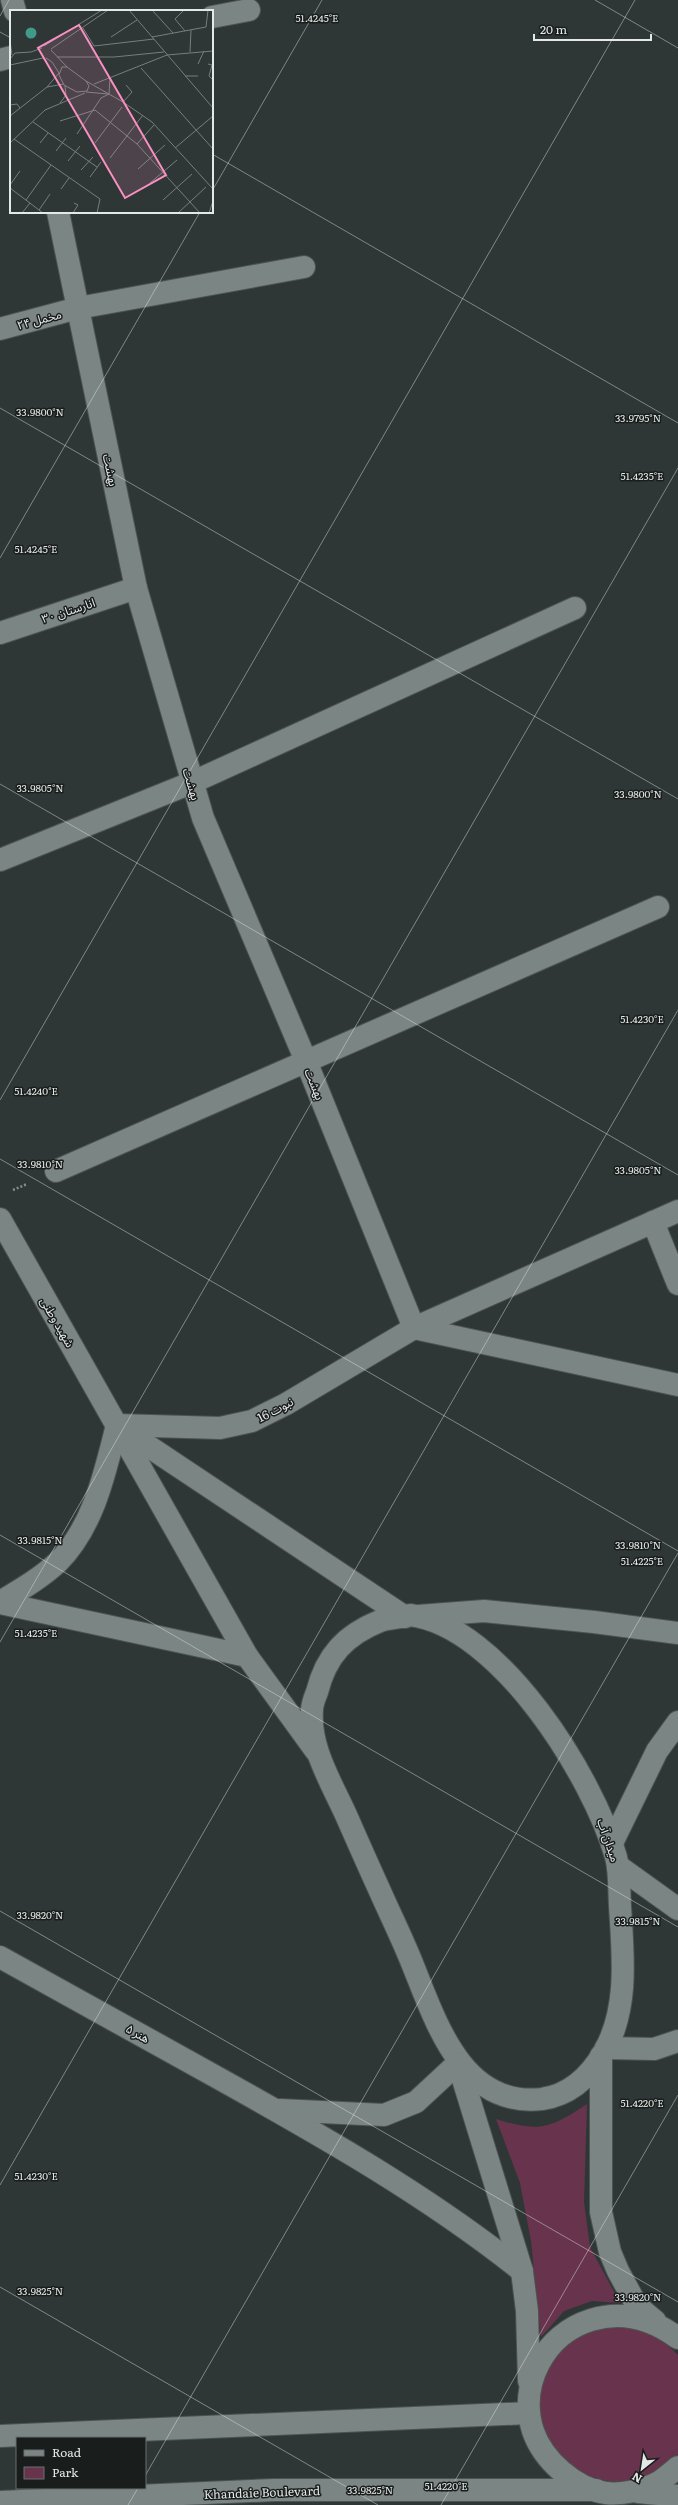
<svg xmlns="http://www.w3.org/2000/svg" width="678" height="2505" font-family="Literata,'Noto Sans Arabic',serif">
<rect width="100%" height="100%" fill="#2e3735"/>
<!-- green -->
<g fill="#68344d">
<path d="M587 2104 584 2202 590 2247 620 2303 592 2301 564 2311 541 2337 531 2241 520 2183 496 2119C539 2133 551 2128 587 2104Z"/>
<path d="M613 2326C642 2330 658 2334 678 2355V2454C666 2465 654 2476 637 2480 568 2494 510 2418 555 2359 563 2348 573 2338 587 2332 595 2329 605 2328 613 2326Z"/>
</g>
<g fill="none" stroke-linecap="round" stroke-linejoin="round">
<!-- service casing -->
<g stroke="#4c5351" stroke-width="24">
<polyline id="service" points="653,1222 678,1284"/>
</g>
<!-- minor casing -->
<g stroke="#4c5351" stroke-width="24">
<g id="minor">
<polyline points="12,0 15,11"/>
<polyline points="212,17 249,10"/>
<polyline points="0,60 11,57"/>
<polyline points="58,212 136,588 203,818 306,1061 414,1328"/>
<polyline points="0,329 78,308 304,267"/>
<polyline points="0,633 136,588"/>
<polyline points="0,860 191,783 575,608"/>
<polyline points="56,1171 658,907"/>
<polyline points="414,1328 678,1385"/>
<path d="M0 1602C20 1590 41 1578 58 1562 94 1526 105 1472 117 1425L220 1428 252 1421 286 1404 414 1328 678 1211"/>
<polyline points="0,1603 247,1656"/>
<polyline points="418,1616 484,1611 594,1622 678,1633"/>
<polyline points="612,1843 657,1751 678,1722"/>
<path d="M0 1957C73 1997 146 2038 220 2079 324 2137 428 2196 522 2271"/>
<polyline points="280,2110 384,2115 416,2102 458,2063"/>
</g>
</g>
<!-- tertiary casing -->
<g stroke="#4c5351" stroke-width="24">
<g id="tertiary">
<polyline points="618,1866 678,1909"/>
<polyline points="606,2048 654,2049 678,2041"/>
</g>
</g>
<!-- secondary casing -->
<g stroke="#4c5351" stroke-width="24">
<g id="secondary">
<polyline points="0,1219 247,1656 316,1751"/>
<polyline points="121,1428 405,1617"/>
<path d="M410 1615C500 1626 593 1777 616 1857 620 1872 619 1890 620 1906 623 1955 629 2008 604 2052 590 2076 570 2095 542 2099 462 2108 436 2022 412 1963 402 1938 390 1914 379 1889 368 1865 357 1840 346 1815 331 1782 309 1747 312 1710 312 1704 315 1697 317 1692 326 1656 345 1635 380 1621 389 1618 400 1618 410 1615Z"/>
<polyline points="601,2056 601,2212 610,2252 618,2271 637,2306 655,2321"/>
<polyline points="458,2063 522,2271 527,2311 529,2381"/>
<path d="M678 2338C652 2319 623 2310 591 2320 545 2334 518 2384 533 2431 543 2460 575 2489 606 2493 622 2495 644 2490 659 2482 665 2478 672 2472 678 2467"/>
<polyline points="0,2436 529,2413"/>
<polyline points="638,2492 678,2496"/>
<polyline points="0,2502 274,2490 596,2490"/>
</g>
</g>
<!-- path -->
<polyline stroke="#878e8c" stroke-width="2.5" stroke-dasharray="2 2" stroke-linecap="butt" points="13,1190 27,1184"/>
<!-- service -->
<use href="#service" stroke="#7b8583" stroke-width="22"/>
<!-- minor -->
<use href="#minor" stroke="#7b8583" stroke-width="22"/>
<!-- tertiary -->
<use href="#tertiary" stroke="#7b8583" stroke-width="22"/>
<!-- secondary -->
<use href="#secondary" stroke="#7b8583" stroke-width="22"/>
</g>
<!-- ticks -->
<path fill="none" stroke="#e4e9e8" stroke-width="1" stroke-opacity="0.45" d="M595 0 678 48M0 16 9 0M0 32 11 38M212 154 678 423M212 191 322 0M0 408 678 799M0 558 200 212M0 784 678 1175M0 1100 635 0M0 1159 678 1551M0 1535 678 1927M0 1642 678 468M0 1911 678 2302M0 2185 678 1010M0 2287 378 2505M145 2476 678 1553M128 2505 138 2488M441 2505 678 2095"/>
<g text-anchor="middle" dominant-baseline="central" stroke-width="3" stroke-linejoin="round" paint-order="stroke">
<!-- street labels -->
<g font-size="12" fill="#e4e9e8" stroke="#191d1c">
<text transform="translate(39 319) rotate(-15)">مخمل ۲۴</text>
<text transform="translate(111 470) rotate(78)">بهشت</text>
<text transform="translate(68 610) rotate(-18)">انارستان ۳۰</text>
<text transform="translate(192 784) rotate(73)">بهشت</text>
<text transform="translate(315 1084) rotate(68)">بهشت</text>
<text transform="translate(58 1322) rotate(60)">شهید وطنی</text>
<text transform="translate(275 1409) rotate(-28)">نبوت 16</text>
<text transform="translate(609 1840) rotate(71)">میدان آب</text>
<text transform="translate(138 2033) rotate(29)">هنر ۵</text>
<text transform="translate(262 2492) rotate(-2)">Khandaie Boulevard</text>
</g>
</g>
<!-- overview -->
<g transform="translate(10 10)">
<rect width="203" height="203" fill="#2e3735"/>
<path d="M15.5 23a5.5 5.5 0 1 1 11 0a5.5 5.5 0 1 1-11 0Z" fill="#409989"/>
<path fill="none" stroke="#777e7d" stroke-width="1" d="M119 0 203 98M142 0 163 23M174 0 165 9 175 21M73 18 84 36 144 29M101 27 127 10M142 27 196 17 198 0M0 31 2 45M34 36 92 0M41 39 98 0M41 40 57 57M180 42 181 20M47 47H104L154 42M36 48 42 52 49 63M0 49 5 43 21 42 32 38M188 54 194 41M198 54 202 55 199 66 203 70M0 55 33 48M52 57H57L76 71 79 76 77 81 67 82 54 75 49 65ZM131 58 203 139M175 66H188M76 71 113 92 142 112 203 179M84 74 157 45 203 41M37 77 54 74M76 82 98 84M113 92 122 82 116 75M50 93 56 85 55 76M0 95 7 94 10 98M85 100 127 134 190 203M0 106 37 77 49 63M50 111 85 100M23 112 87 157M67 124 91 88 99 84 100 69M4 129 90 189 87 203M0 133 35 100 75 83M30 133 38 123M85 133 112 97M127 134 144 115M165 138 203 106M46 141 56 128M100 148 133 105M58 151 70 136M128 159 155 135M71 160 83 147M80 167 91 152M140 173 167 150M0 175 10 161M0 178 33 203M51 179 59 168M16 190 41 155M153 190 182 164M29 200 40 184M12 203 20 193M63 203 68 195 64 193M168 203 196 177M199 203 203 191"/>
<path fill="#fc8fc2" fill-opacity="0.15" stroke="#fc8fc2" stroke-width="2" d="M69 15 156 165 115 188 28 38Z"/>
<rect width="203" height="203" fill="none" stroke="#e4e9e8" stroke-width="2"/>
</g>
<g font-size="10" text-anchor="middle" fill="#e4e9e8" stroke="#191d1c" stroke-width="3" stroke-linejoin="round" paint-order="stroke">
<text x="317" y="22">51.4245°E</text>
<text x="40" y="416">33.9800°N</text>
<text x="638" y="422">33.9795°N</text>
<text x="642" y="480">51.4235°E</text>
<text x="36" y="553">51.4245°E</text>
<text x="40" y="792">33.9805°N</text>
<text x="638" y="798">33.9800°N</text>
<text x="642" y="1023">51.4230°E</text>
<text x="36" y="1095">51.4240°E</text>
<text x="40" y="1168">33.9810°N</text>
<text x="638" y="1174">33.9805°N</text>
<text x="40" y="1544">33.9815°N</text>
<text x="638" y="1549">33.9810°N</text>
<text x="642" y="1565">51.4225°E</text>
<text x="36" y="1637">51.4235°E</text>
<text x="40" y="1919">33.9820°N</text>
<text x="638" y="1925">33.9815°N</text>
<text x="642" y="2107">51.4220°E</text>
<text x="36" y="2180">51.4230°E</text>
<text x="40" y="2295">33.9825°N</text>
<text x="638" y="2301">33.9820°N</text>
<text x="446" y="2490">51.4220°E</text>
<text x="370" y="2494">33.9825°N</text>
</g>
<!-- legend -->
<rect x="16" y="2437" width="130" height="52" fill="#191d1c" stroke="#6a6f6e"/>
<rect x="24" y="2450" width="20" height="6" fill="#7b8583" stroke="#6a6f6e"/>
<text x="52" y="2457" font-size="12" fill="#e4e9e8">Road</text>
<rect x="24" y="2467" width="20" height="12" fill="#68344d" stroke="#6a6f6e"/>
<text x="52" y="2477" font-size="12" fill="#e4e9e8">Park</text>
<!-- north arrow -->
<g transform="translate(642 2469) rotate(210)" stroke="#191d1c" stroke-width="3" paint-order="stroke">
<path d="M0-3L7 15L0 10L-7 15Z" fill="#e4e9e8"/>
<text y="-6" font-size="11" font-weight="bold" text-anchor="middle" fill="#e4e9e8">N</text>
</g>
<!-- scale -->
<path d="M534 34v6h117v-6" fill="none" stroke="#e4e9e8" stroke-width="2"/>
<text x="540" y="34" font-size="12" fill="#e4e9e8" stroke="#191d1c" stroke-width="3" paint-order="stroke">20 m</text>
</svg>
